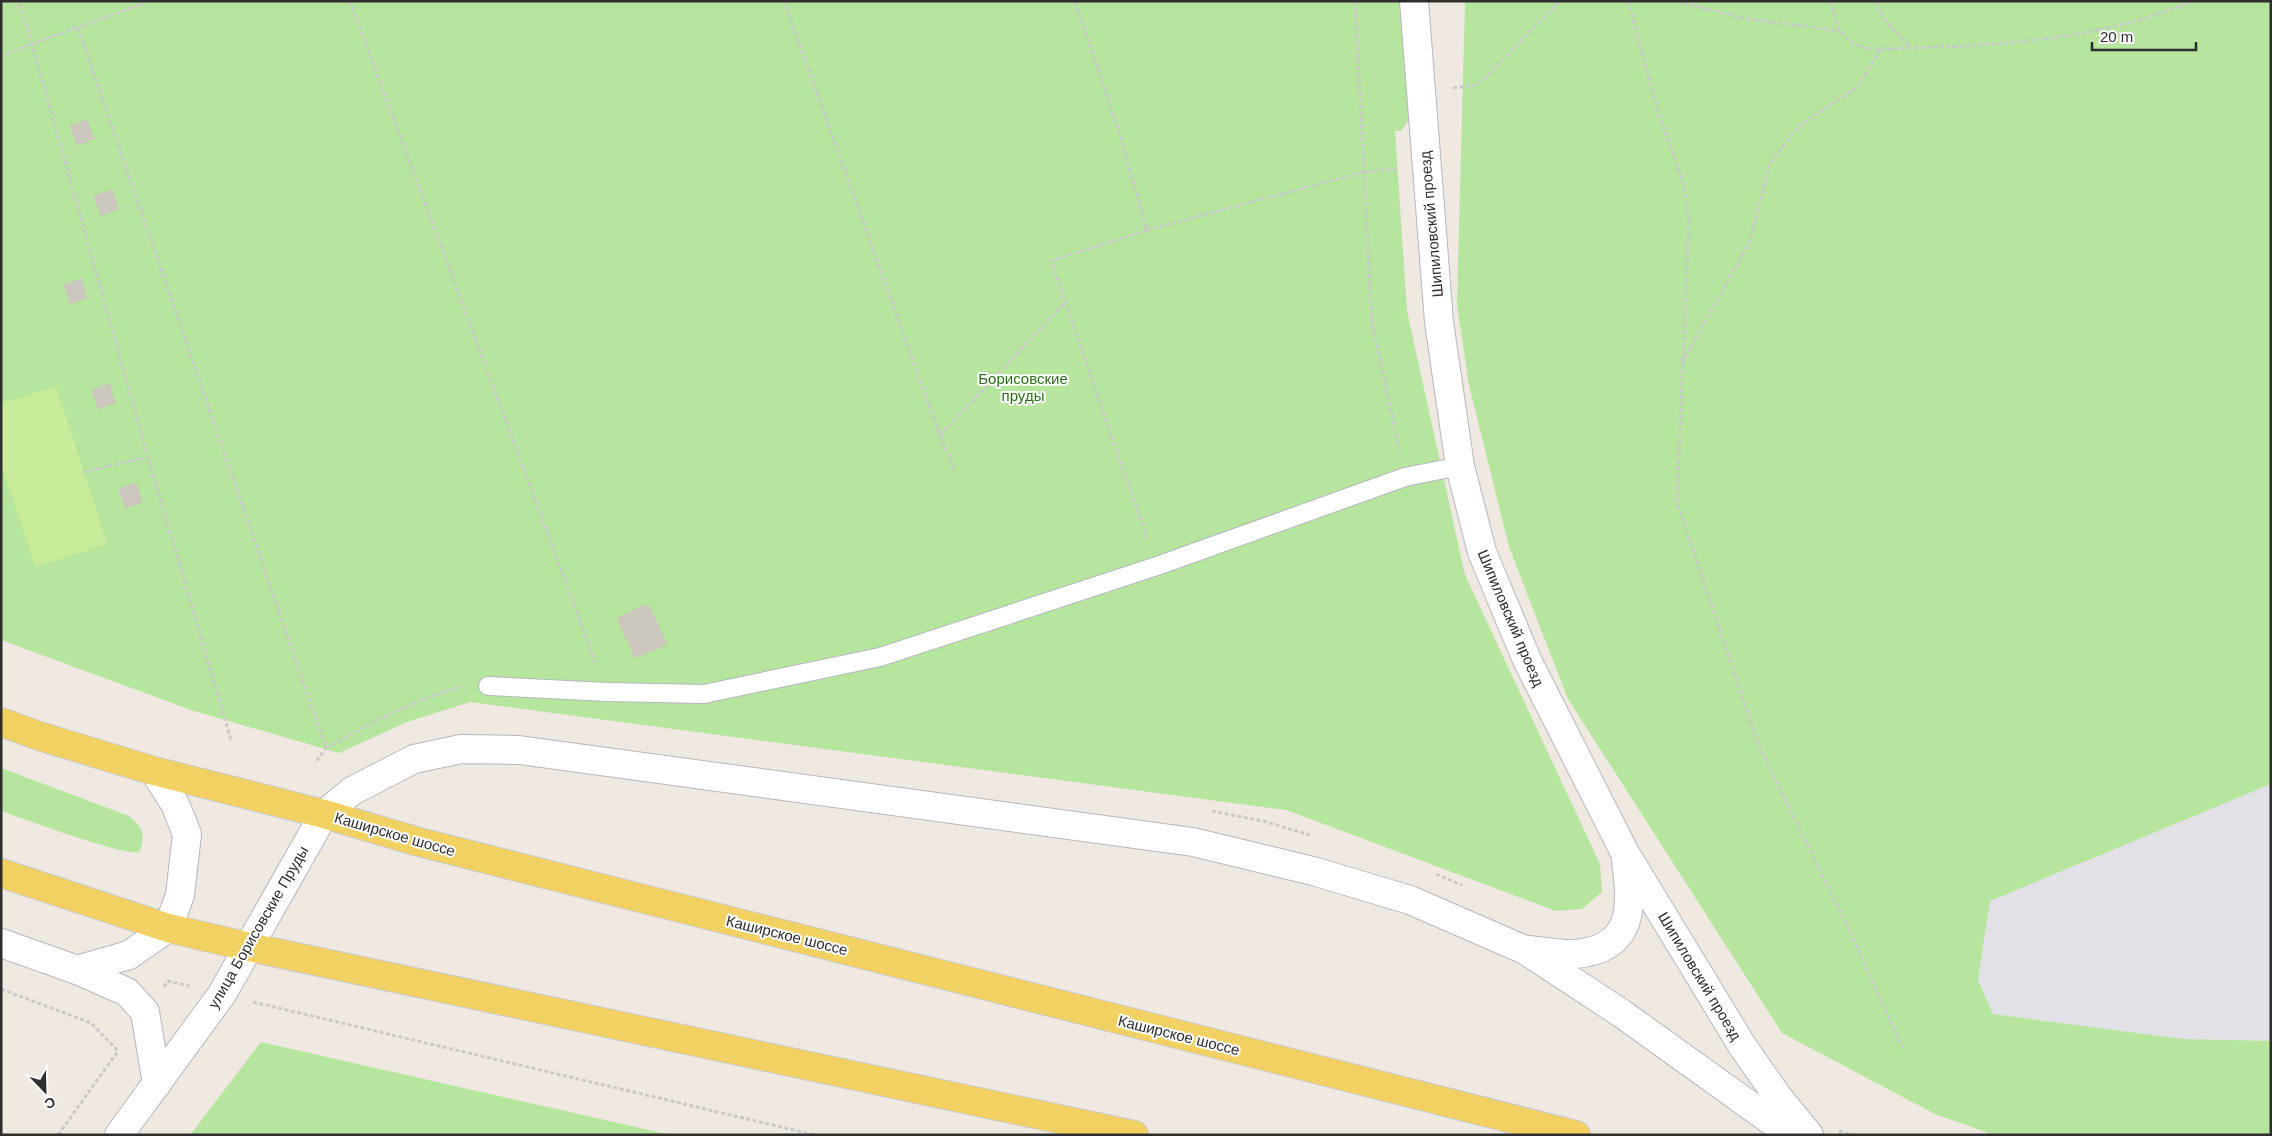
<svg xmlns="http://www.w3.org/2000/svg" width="2272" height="1136" font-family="Helvetica,sans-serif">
<rect width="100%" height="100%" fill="#efe9e1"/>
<!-- industrial -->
<polygon fill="#e3e1e8" points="2271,784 2271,1041 2183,1039 1993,1014 1978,980 1990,901"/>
<!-- green -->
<g fill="#b6e59e">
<polygon points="1,1 1402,1 1409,120 1401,131 1395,131 1407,311 1465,575 1600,864 1602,892 1582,909 1556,911 1286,810 470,702 407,722 339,753 191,710 1,640"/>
<polygon points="1465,1 2271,1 2271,784 1990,901 1978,980 1993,1014 2183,1039 2271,1041 2271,1135 1994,1135 1935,1114 1782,1033 1568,699 1509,547 1469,385 1457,305"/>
<path d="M1 768 129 816C142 826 147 836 139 852 127 857 21 818 1 811Z"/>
<polygon points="261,1042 671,1135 190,1135"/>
</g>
<!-- pitch -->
<polygon fill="#c9ec9a" points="56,386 107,544 35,567 1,464 1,404"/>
<!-- building -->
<g fill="#cbc7bf" stroke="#cbc5ba">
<polygon points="87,120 94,139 77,145 70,126"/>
<polygon points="112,190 118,209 101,216 94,196"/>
<polygon points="81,279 87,298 70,304 64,285"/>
<polygon points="109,384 115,403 98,409 92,390"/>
<polygon points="136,483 142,502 125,508 119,489"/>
<polygon points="648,604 667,644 635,658 617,618"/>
</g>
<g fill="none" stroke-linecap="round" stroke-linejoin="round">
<!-- service casing -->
<g stroke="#b4b7c1" stroke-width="20">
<polyline id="service" points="488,686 607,692 704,694 880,657 1157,566 1405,477 1460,466"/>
</g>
<!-- secondary casing -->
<g stroke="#b4b7c1" stroke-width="30">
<g id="secondary">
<polyline points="1414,1 1439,322 1460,466 1482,552 1527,660 1625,853 1743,1047 1778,1097 1809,1135"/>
<polyline points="1,943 77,970 127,992 145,1012 157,1084"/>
<path d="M1528 950C1543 951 1560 955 1575 954 1633 949 1633 908 1626 862"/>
<polyline points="77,970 129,955 168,928 180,895 187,834 175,804 154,771"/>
<polyline points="119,1135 222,994 324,814 352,791 414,759 461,749 519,750 1193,842 1313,871 1410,900 1525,950 1621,1013 1791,1135"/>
</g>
</g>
<!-- primary casing -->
<g stroke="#c9c9c9" stroke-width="30">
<g id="primary">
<polyline points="1,722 39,736 154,771 324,814 419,842 1576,1135"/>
<polyline points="1,873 168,928 249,947 1134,1135"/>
</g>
</g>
<!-- path -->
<g stroke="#c9c9c9" stroke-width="3" stroke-dasharray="4 2.5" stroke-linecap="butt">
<polyline points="150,1 32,44 148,457 231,740"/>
<polyline points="350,1 596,664"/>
<polyline points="784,1 940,436 955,470"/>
<polyline points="1075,1 1119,132 1147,230 1051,261 1148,541"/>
<polyline points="1355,1 1372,324 1400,452"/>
<polyline points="1628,1 1659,115 1683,182 1689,218 1677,502 1759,746 1851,934 1904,1051"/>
<polyline points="1677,1 1742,18 1839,31"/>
<path d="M1831 1C1837 32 1846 49 1880 49 1985 46 2094 43 2192 1"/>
<polyline points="1876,1 1884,19 1911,48"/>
<polyline points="78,28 326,748 315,763"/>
<polyline points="1,56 32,44 18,1"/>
<polyline points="1453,88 1476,85 1485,78 1560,1"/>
<polyline points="1147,230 1364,172 1396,169"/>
<polyline points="1682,363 1749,243 1770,163 1800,125 1858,87 1880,50"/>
<polyline points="940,435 1065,303"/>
<polyline points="83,472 148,457"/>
<path d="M326 748C372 722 412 701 463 686"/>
<polyline points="1212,811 1263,821 1310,835"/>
<polyline points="1436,874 1462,885"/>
<polyline points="164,987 168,981 189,986"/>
<polyline points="1,989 91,1023 118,1051"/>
<polyline points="253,1002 815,1135"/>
<polyline points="1839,1131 1853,1135"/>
<polyline points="58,1135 118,1051"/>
</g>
<!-- service -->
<use href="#service" stroke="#fff" stroke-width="18"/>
<!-- secondary -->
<use href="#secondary" stroke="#fff" stroke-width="28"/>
<!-- primary -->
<use href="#primary" stroke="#f2d163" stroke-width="28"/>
</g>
<g text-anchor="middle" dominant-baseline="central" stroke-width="4" stroke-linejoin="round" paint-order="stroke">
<!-- street labels -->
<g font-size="15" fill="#2e2e2e" stroke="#fff">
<text transform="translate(1431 224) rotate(-95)">Шипиловский проезд</text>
<text transform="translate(1511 618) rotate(67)">Шипиловский проезд</text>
<text transform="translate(395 834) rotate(16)">Каширское шоссе</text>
<text transform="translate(258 927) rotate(-60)">улица Борисовские Пруды</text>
<text transform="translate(787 935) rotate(14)">Каширское шоссе</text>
<text transform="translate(1700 976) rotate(59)">Шипиловский проезд</text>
<text transform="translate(1179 1035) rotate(14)">Каширское шоссе</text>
</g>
<!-- park labels -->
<g font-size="15" fill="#2c6e1b" stroke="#fff">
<text x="1023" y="378">Борисовские<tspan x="1023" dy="17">пруды</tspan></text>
</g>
</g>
<!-- border -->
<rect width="2272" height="1136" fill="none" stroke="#2e2e2e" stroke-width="5"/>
<!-- north arrow -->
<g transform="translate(45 1091) rotate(157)" stroke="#ffffff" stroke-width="4" paint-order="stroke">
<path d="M0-4L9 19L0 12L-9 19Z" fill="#2e2e2e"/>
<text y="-8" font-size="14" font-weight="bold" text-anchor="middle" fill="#2e2e2e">С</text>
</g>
<!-- scale -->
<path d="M2092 42v8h104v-8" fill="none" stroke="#2e2e2e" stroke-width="2.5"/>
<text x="2100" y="42" font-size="15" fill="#2e2e2e" stroke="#ffffff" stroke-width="4" paint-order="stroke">20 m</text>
</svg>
